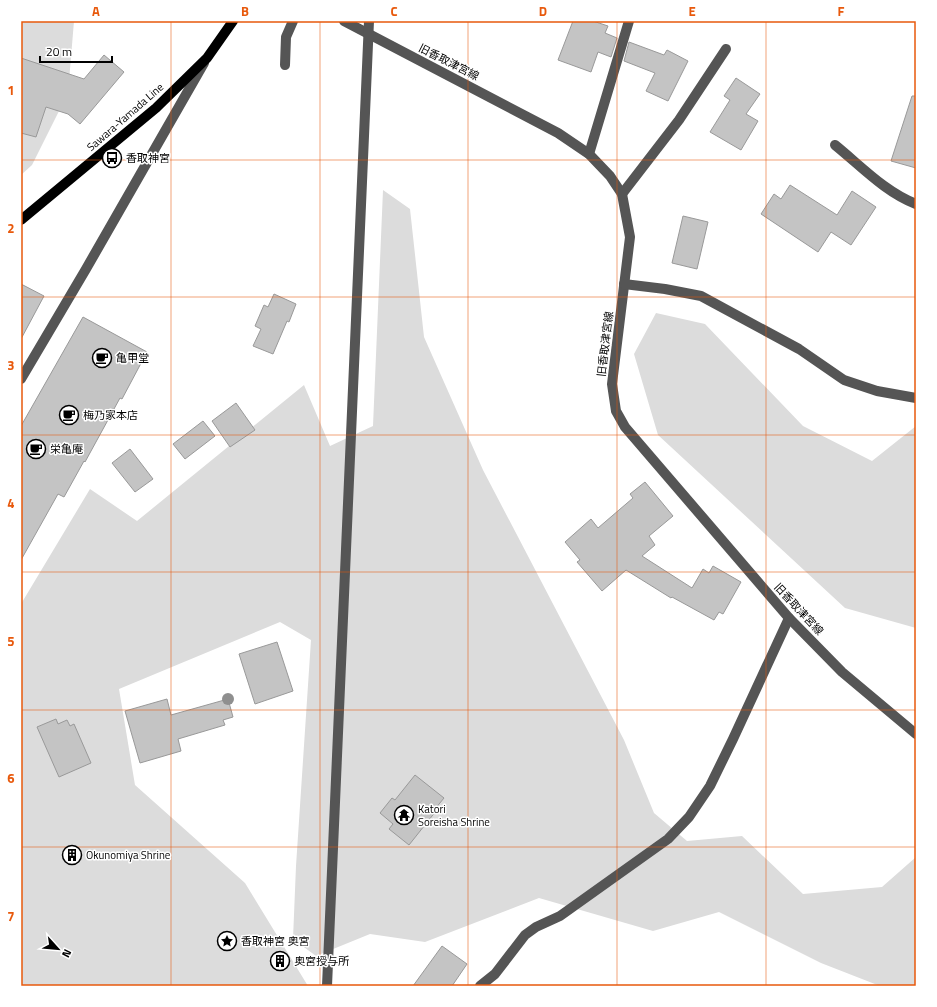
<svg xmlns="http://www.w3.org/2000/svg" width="937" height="1007" font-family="'Titillium Web','Noto Sans JP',sans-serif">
<rect width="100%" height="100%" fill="#fff"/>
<!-- green -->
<g fill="#dcdcdc">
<polygon points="21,21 74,21 68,93 32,165 21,175"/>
<polygon points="383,190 410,209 424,337 483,470 624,740 654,813 687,841 742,836 803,894 882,887 916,857 916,986 880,986 821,963 719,912 653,931 539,898 425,942 370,934 316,956 293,939 296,866 311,640 280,622 119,689 135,785 245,883 308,986 21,986 21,604 90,489 137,521 304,385 330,446 373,426"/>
<polygon points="656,313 705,324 803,426 872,461 916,426 916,628 845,608 658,435 634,354"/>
</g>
<!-- building -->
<g fill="#c4c4c4" stroke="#999">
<polygon points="573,21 593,21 608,26 605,33 617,38 611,57 598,52 591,72 558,60"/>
<polygon points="629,42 664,55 667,50 688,61 668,101 646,91 655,73 624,61"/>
<polygon points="104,55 124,72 80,124 68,114 46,107 36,137 21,133 21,58 84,79"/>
<polygon points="736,78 760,94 746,114 758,121 741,150 710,132 730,100 724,96"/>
<polygon points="912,96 916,96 916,168 891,161"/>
<polygon points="790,185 837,215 852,191 876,207 851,245 831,232 818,252 761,214 774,194 781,199"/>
<polygon points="683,216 708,222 697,269 672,263"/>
<polygon points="21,284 44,296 21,339"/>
<polygon points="274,294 296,304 289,322 287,321 273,354 253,346 261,329 255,326 264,305 268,307"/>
<polygon points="83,317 147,352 122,399 120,398 85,462 84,461 64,497 58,494 21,560 21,426"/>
<polygon points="236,403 255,430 230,447 212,421"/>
<polygon points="203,421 215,436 185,459 173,444"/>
<polygon points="130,449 153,479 135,492 112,463"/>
<polygon points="645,482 673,516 649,536 655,545 642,556 692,588 703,569 709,573 713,566 741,582 723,614 719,612 714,620 672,597 671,598 626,570 602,591 577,562 580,560 565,542 591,519 598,528 633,498 630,494"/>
<polygon points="277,642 293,691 255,704 239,654"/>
<polygon points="167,699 171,715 228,699 233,717 223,720 225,725 178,739 181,751 140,763 125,711"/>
<polygon points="56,719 58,724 67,720 70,726 74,724 91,763 59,777 37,727"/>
<polygon points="415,775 444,798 435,809 436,811 409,845 389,829 393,824 380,813 392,798 395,800"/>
<polygon points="442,946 467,964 452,986 413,986"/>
</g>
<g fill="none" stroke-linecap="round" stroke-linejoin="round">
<!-- minor -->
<g stroke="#555" stroke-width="10">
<polyline points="344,21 558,133 589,154 610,176 622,194 630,237 612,384 616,411 625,427 789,618 842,672 916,734"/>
<polyline points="285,65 286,37 293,21"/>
<path d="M835 145C861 166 885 192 916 204"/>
<polyline points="589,154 629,21"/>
<polyline points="622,194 679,120 726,49"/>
<polyline points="624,284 665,289 701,296 799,349 844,380 877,391 916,398"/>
<polyline points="21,379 86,269 204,63"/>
<polyline points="327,986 369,21"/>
<polyline points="480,986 495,974 525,935 536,927 560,916 668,839 689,817 710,786 733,739 789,618"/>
</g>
<!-- major -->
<polyline stroke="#000" stroke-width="10" points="21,220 156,108 207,58 233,21"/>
</g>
<!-- trees -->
<circle fill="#8f8f8f" cx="228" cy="699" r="6"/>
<!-- grid -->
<path fill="none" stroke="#e8590c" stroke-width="1" stroke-opacity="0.55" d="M171 21V986M320 21V986M468 21V986M617 21V986M766 21V986M21 160H916M21 297H916M21 435H916M21 572H916M21 710H916M21 847H916"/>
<!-- icons -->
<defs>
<g id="bus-ring" transform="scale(1)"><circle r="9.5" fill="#fff" stroke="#000" stroke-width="1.5"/><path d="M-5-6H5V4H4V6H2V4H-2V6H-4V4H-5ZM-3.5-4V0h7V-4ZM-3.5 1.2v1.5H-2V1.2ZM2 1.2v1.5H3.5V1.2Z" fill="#000"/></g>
<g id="cafe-ring" transform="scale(1)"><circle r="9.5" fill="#fff" stroke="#000" stroke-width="1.5"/><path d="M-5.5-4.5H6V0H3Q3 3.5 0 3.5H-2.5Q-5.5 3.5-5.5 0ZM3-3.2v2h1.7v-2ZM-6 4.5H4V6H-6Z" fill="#000"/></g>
<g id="temple-ring" transform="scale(1)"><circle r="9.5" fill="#fff" stroke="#000" stroke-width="1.5"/><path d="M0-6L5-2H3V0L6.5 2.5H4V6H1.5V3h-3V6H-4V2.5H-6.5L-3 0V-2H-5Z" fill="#000"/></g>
<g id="building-ring" transform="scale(1)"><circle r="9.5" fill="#fff" stroke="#000" stroke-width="1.5"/><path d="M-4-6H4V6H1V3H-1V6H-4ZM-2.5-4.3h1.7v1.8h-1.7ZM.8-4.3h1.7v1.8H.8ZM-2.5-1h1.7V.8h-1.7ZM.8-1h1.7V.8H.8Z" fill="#000"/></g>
<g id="sight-ring" transform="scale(1)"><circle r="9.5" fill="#fff" stroke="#000" stroke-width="1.5"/><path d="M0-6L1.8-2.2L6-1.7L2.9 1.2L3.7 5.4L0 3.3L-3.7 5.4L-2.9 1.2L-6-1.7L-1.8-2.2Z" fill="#000"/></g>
</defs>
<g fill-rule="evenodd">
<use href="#bus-ring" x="112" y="158"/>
<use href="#cafe-ring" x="102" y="358"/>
<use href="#cafe-ring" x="69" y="415"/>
<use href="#cafe-ring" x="36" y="449"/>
<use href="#temple-ring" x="404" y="815"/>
<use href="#building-ring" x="72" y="855"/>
<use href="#sight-ring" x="227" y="941"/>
<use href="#building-ring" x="280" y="961"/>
</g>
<g text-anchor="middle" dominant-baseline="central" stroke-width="3" stroke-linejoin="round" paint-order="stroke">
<!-- street labels -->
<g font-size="11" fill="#000" stroke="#fff">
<text transform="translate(449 62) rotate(27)">旧香取津宮線</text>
<text transform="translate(125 117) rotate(-41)">Sawara-Yamada Line</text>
<text transform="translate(605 344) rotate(-83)">旧香取津宮線</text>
<text transform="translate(799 609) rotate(47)">旧香取津宮線</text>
</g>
<!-- poi labels -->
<g font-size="11" fill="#000" stroke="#fff" text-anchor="start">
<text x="126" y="158">香取神宮</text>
<text x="116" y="358">亀甲堂</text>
<text x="83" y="415">梅乃家本店</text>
<text x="50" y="449">栄亀庵</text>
<text x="418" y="809">Katori<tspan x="418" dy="13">Soreisha Shrine</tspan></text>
<text x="86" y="855">Okunomiya Shrine</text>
<text x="241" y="941">香取神宮 奥宮</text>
<text x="294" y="961">奥宮授与所</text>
</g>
</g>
<!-- border -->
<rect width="937" height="1007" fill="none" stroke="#ffffff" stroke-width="44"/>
<!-- north arrow -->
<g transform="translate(58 949) rotate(117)" stroke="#ffffff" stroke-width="3" paint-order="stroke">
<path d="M0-3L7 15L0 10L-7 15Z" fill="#000000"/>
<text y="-6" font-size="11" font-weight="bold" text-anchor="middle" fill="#000000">N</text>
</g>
<!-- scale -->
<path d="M40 56v6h72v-6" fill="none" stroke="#000000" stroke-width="2"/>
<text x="46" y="56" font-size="12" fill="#000000" stroke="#ffffff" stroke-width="3" paint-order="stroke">20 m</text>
<rect x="22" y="22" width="893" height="963" fill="none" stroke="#e8590c" stroke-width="1.5"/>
<g font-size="13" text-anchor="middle" font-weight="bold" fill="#e8590c">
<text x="96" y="16">A</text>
<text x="245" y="16">B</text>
<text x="394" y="16">C</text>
<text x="543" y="16">D</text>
<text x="692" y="16">E</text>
<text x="841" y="16">F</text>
<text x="11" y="95">1</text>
<text x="11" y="233">2</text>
<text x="11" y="370">3</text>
<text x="11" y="508">4</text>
<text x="11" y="646">5</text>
<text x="11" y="783">6</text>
<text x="11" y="921">7</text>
</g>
</svg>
